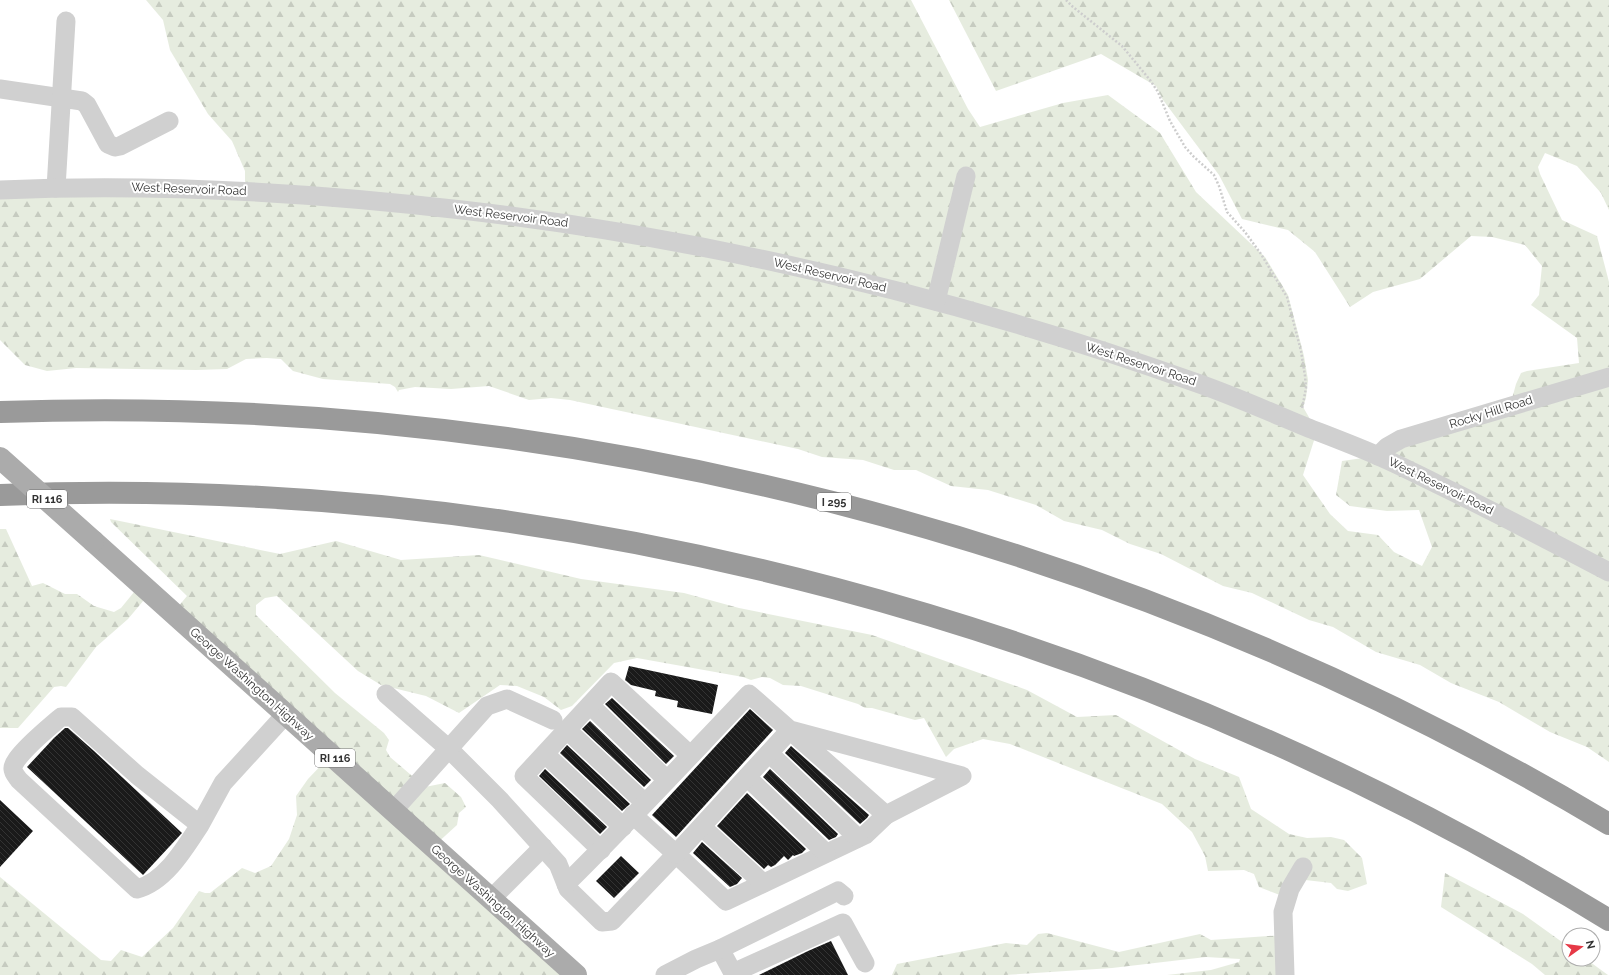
<svg xmlns="http://www.w3.org/2000/svg" width="1609" height="975" font-family="Raleway,sans-serif">
<defs>
<pattern id="forest-firs" width="22" height="20" patternUnits="userSpaceOnUse"><rect width="22" height="20" fill="#e6ecdf"/><path d="M5 1l3.5 6h-7zM16 11l3.5 6h-7z" fill="#c6cbc0"/></pattern>
<pattern id="building-back-hatch" width="6" height="6" patternUnits="userSpaceOnUse"><rect width="6" height="6" fill="#1a1a1a"/><path d="M-1 5l2 2M0 0l6 6M5-1l2 2" fill="none" stroke="#333"/></pattern>
</defs>
<rect width="100%" height="100%" fill="#fff"/>
<!-- forest -->
<g fill="url(#forest-firs)">
<polygon points="146,0 911,0 968,109 980,127 1063,103 1108,95 1160,133 1196,192 1265,257 1288,295 1304,356 1308,380 1306,398 1303,407 1317,431 1303,475 1330,514 1348,531 1378,535 1394,552 1422,566 1432,547 1419,510 1387,511 1350,506 1336,495 1342,461 1370,457 1400,441 1510,406 1516,384 1521,373 1527,371 1579,363 1577,338 1531,305 1539,295 1542,266 1525,245 1492,237 1471,236 1420,279 1373,292 1350,307 1315,252 1288,230 1242,219 1219,175 1163,100 1156,86 1101,54 996,91 949,0 1609,0 1609,210 1601,193 1577,166 1545,153 1538,167 1540,174 1562,220 1597,236 1609,282 1609,762 1587,747 1550,732 1499,702 1451,683 1420,665 1376,652 1333,627 1309,620 1252,593 1223,586 1161,554 1130,544 1102,530 1064,521 1036,505 988,490 951,486 916,470 894,470 863,460 822,457 798,449 570,400 551,398 529,400 489,386 451,389 415,387 399,390 398,392 395,387 390,384 323,379 293,371 281,359 267,358 246,359 227,369 196,370 76,368 47,371 25,365 0,340 0,190 245,190 245,171 232,141 208,114 199,99 170,50 163,20"/>
<polygon points="110,519 280,554 336,541 401,560 479,555 581,579 684,593 739,608 872,635 1027,690 1077,717 1116,715 1195,759 1239,777 1251,809 1289,834 1307,838 1331,837 1344,840 1362,858 1367,884 1348,891 1337,889 1331,883 1297,879 1285,897 1259,887 1254,874 1244,870 1208,871 1205,856 1192,832 1162,804 1010,744 983,739 954,749 946,757 924,718 915,720 872,708 865,708 858,704 801,686 783,685 770,678 762,677 751,680 743,677 637,658 614,663 572,706 561,710 544,697 517,686 500,685 459,713 426,696 381,685 358,671 277,596 265,598 256,605 256,615 335,693 384,733 389,740 386,750 390,757 425,787 445,783 461,797 466,807 459,813 457,825 434,846 574,975 0,975 0,877 101,960 111,961 121,950 142,957 173,928 199,891 205,893 210,893 242,868 255,873 271,866 289,839 297,815 296,796 308,779 329,757 173,613 187,596 111,522"/>
<polygon points="0,529 6,529 32,586 43,583 65,594 77,594 94,606 114,612 121,608 139,586 149,594 128,619 96,647 66,687 61,686 54,687 18,728 0,728"/>
<polygon points="1445,873 1523,914 1569,947 1569,959 1586,959 1608,975 1545,975 1532,964 1441,907"/>
<polygon points="1047,933 1119,952 1200,934 1211,940 1284,935 1286,975 1167,975 1211,970 1239,962 1240,959 1206,957 1112,968 1005,975 892,975 897,964 1006,943 1027,945 1038,934"/>
</g>
<!-- building -->
<g fill="url(#building-back-hatch)">
<polygon points="629,666 718,685 712,714 677,707 678,701 655,696 656,691 631,685 625,680"/>
<polygon points="612,698 674,756 666,764 605,704"/>
<polygon points="750,709 773,730 676,837 652,815"/>
<polygon points="590,721 651,780 644,787 582,729"/>
<polygon points="65,728 68,728 94,751 182,833 143,875 27,767 54,738"/>
<polygon points="567,745 630,804 622,811 560,753"/>
<polygon points="791,746 869,815 867,818 860,824 785,753"/>
<polygon points="545,769 607,827 600,834 539,776"/>
<polygon points="770,769 838,834 836,837 829,840 763,777"/>
<polygon points="747,793 806,849 802,853 794,856 793,855 788,860 784,856 775,865 771,867 768,865 764,869 717,826"/>
<polygon points="0,800 33,831 0,867"/>
<polygon points="702,842 742,878 737,884 730,887 693,853"/>
<polygon points="621,856 639,873 614,898 596,881"/>
<polygon points="831,941 848,975 759,975 808,951"/>
</g>
<g fill="none" stroke-linecap="round" stroke-linejoin="round">
<!-- path -->
<polyline stroke="#cdcdcd" stroke-width="2.5" stroke-dasharray="2 2" stroke-linecap="butt" points="1066,0 1073,7 1122,46 1150,80 1158,92 1170,121 1185,147 1194,157 1214,175 1219,186 1227,212 1245,232 1261,254 1287,297 1301,351 1305,376 1306,388 1302,409"/>
<!-- minor -->
<g stroke="#d0d0d0" stroke-width="19">
<polyline points="0,89 82,101 87,105 108,144 115,147 120,146 169,121"/>
<polyline points="56,188 66,21"/>
<path d="M0 190C154 183 308 192 462 210 712 239 959 298 1197 383 1234 396 1270 412 1306 427 1329 436 1353 445 1376 455 1397 464 1417 474 1437 484 1495 512 1552 542 1609 572"/>
<polyline points="936,301 966,176"/>
<polyline points="1378,456 1387,447 1401,439 1609,377"/>
<polyline points="386,694 449,749 500,800 558,864 568,889 602,922 612,921 676,854 726,901 865,835 886,815"/>
<polyline points="590,705 667,780"/>
<polyline points="567,730 645,803"/>
<polyline points="769,753 858,838"/>
<polyline points="545,754 623,827"/>
<polyline points="747,777 826,853"/>
<polyline points="393,811 487,706 507,699 553,720"/>
<path d="M200 825C185 848 165 882 137 889L19 780C17 777 13 773 13 769 11 758 52 725 61 717H72L137 775 200 825 223 783 286 714"/>
<polyline points="702,827 763,883"/>
<polyline points="601,850 524,776 611,682 690,755"/>
<path d="M566 884C629 822 688 758 749 694L886 815 962 776 790 730 676 854 633 815"/>
<polyline points="491,899 543,847"/>
<polyline points="720,949 733,973 843,923 865,963"/>
<polyline points="665,975 696,959 720,949 838,891 844,896"/>
<polyline points="1285,975 1283,912 1290,889 1303,867"/>
</g>
<!-- major -->
<polyline stroke="#ababab" stroke-width="22" points="93,541 576,975"/>
<!-- highway -->
<g stroke="#9a9a9a" stroke-width="22">
<path d="M0 412C561 392 1127 536 1609 824"/>
<path d="M0 495C564 473 1128 625 1609 920"/>
</g>
<!-- major-bridge -->
<polyline stroke="#ababab" stroke-width="22" points="0,458 93,541"/>
</g>
<g text-anchor="middle" dominant-baseline="central" stroke-width="4" stroke-linejoin="round" paint-order="stroke">
<!-- shield labels -->
<g fill="#fff" stroke="#707070" stroke-width="1">
<rect x="27" y="490" width="40" height="18" rx="3"/>
<rect x="817" y="493" width="34" height="18" rx="3"/>
<rect x="315" y="749" width="40" height="18" rx="3"/>
</g>
<g font-size="11" font-weight="bold" fill="#333">
<text x="47" y="499">RI 116</text>
<text x="834" y="502">I 295</text>
<text x="335" y="758">RI 116</text>
</g>
<!-- street labels -->
<g font-size="12" fill="#333" stroke="#fff">
<text transform="translate(189 189) rotate(2)">West Reservoir Road</text>
<text transform="translate(511 216) rotate(7)">West Reservoir Road</text>
<text transform="translate(830 275) rotate(13)">West Reservoir Road</text>
<text transform="translate(1141 364) rotate(18)">West Reservoir Road</text>
<text transform="translate(1491 412) rotate(-17)">Rocky Hill Road</text>
<text transform="translate(1441 486) rotate(26)">West Reservoir Road</text>
<text transform="translate(252 684) rotate(42)">George Washington Highway</text>
<text transform="translate(493 901) rotate(42)">George Washington Highway</text>
</g>
</g>
<!-- north arrow -->
<g transform="translate(1581 947) rotate(76)"><circle r="19" fill="#ffffff" stroke="#adadad"/>
<path d="M0-3L7 15L0 10L-7 15Z" fill="#e63946"/>
<text y="-6" font-size="11" font-weight="bold" text-anchor="middle" fill="#333333">N</text>
</g>
</svg>
